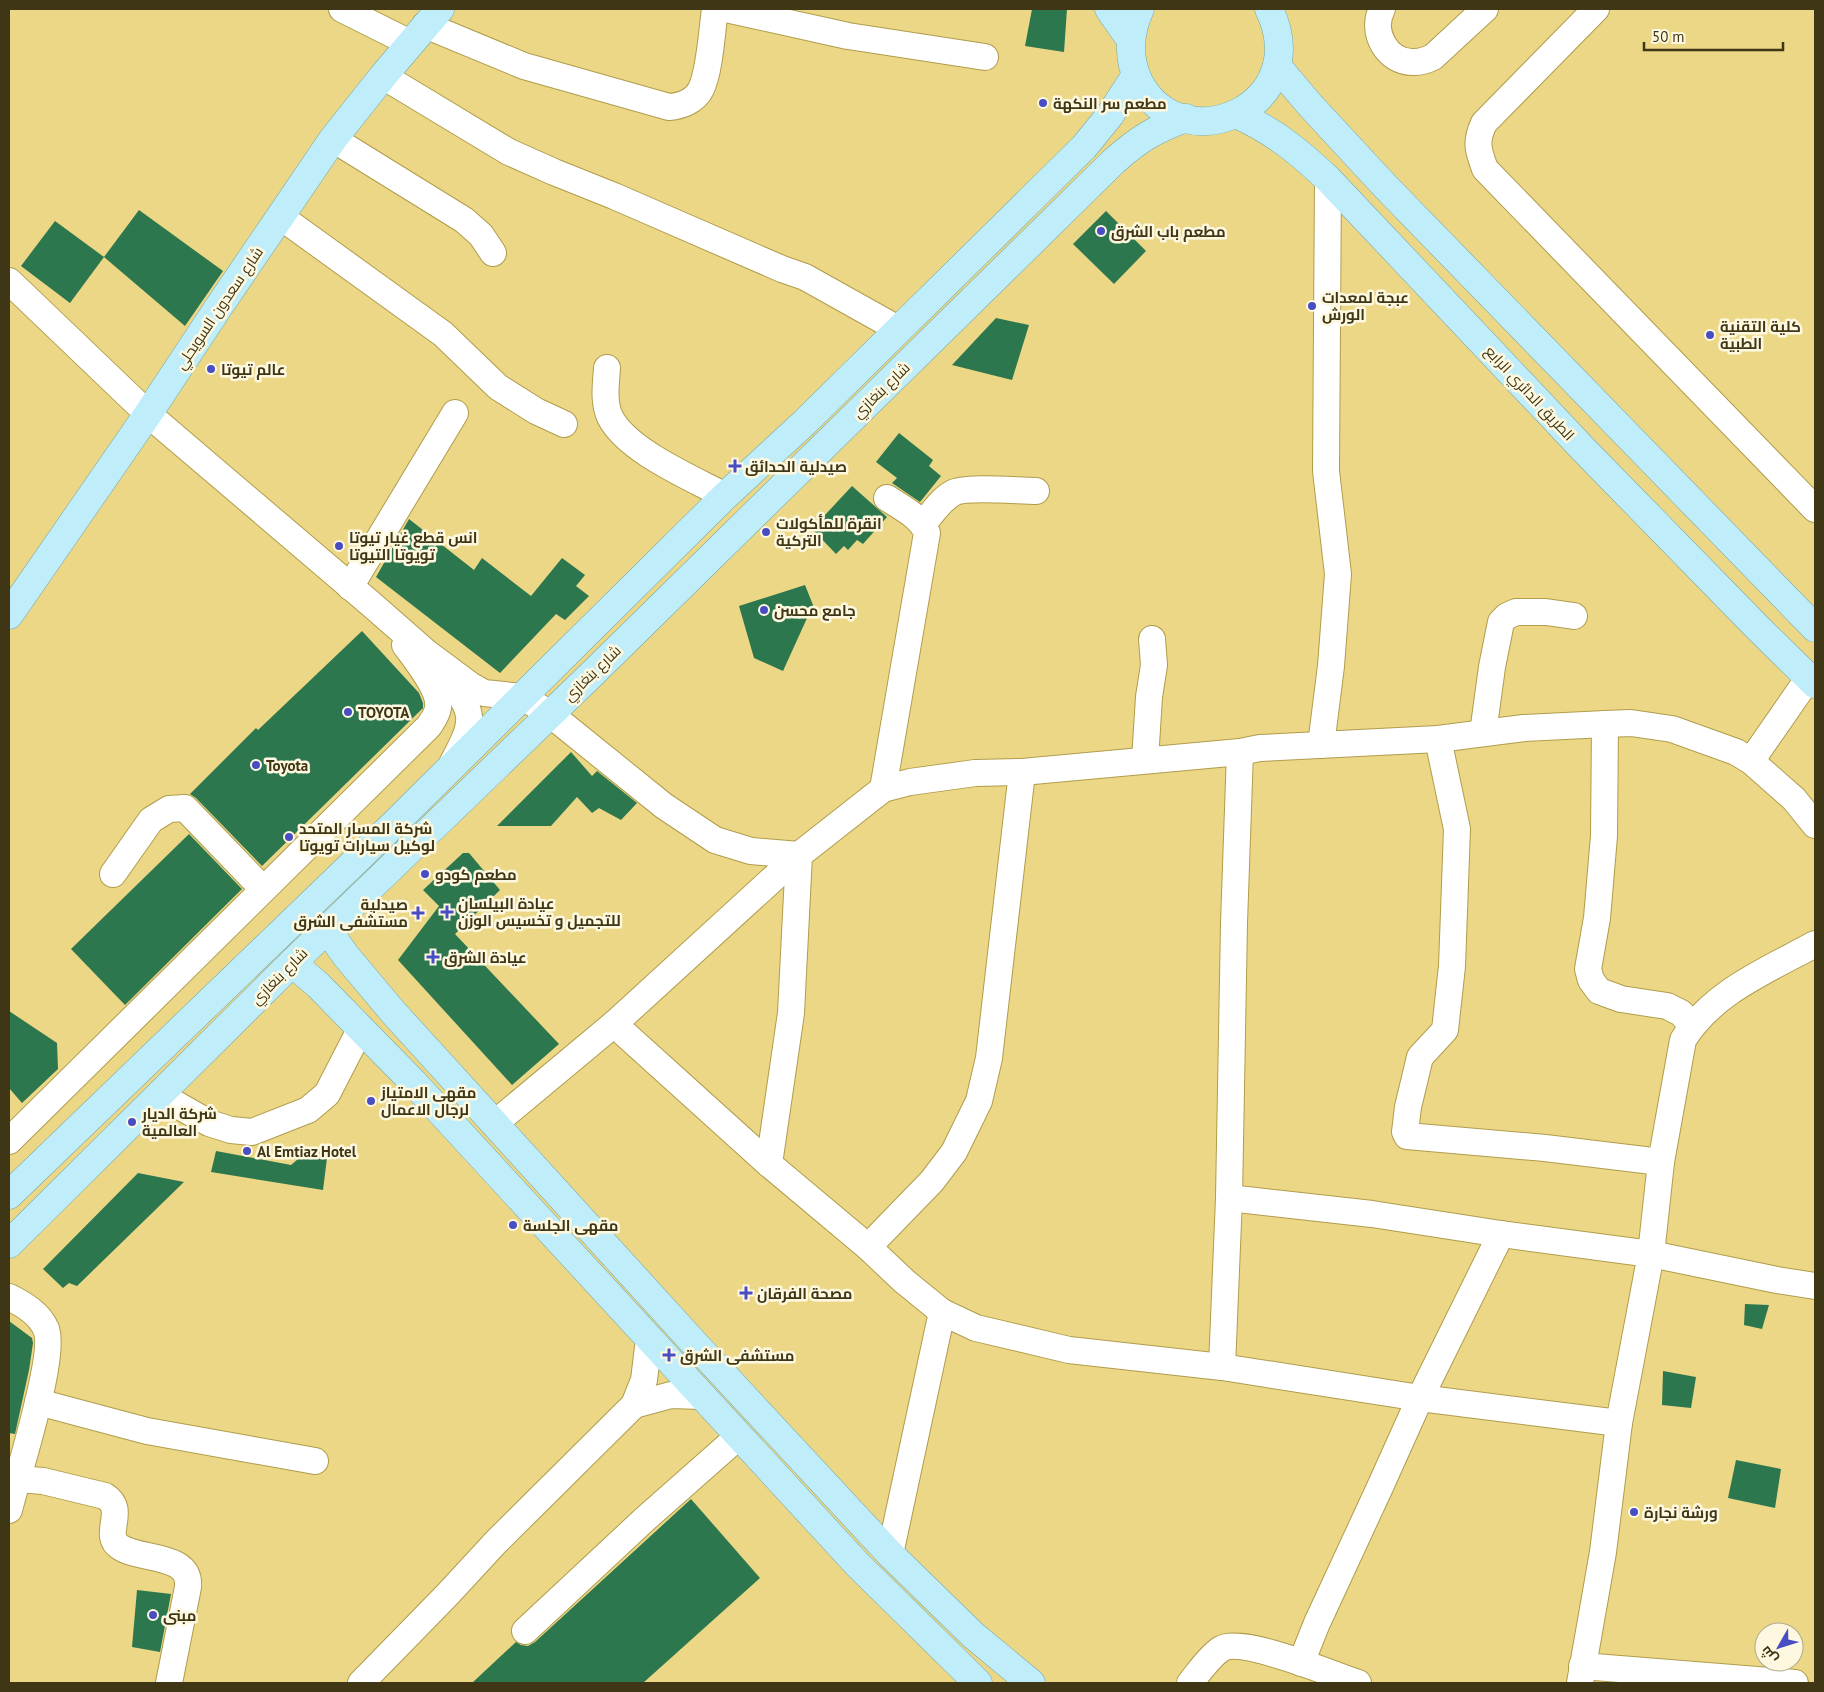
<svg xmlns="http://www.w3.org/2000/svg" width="1824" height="1692" font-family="'PT Sans',Cairo,sans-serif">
<rect width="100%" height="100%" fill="#ebd786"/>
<!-- building -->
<g fill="#2c774e">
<polygon points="1032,9 1067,9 1064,52 1025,46"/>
<polygon points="139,210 223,271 185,326 104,257"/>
<polygon points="1106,211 1146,251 1114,284 1073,244"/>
<polygon points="55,221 104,257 70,303 21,266"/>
<polygon points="996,318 1029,325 1012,380 952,365"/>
<polygon points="899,433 933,460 929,466 941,476 920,502 892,483 897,478 876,462"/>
<polygon points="852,486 887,517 863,544 857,540 848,550 844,546 836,554 812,529"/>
<polygon points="409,519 474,570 482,558 531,596 562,558 585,575 576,586 589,596 565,620 556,614 500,673 376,577"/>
<polygon points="805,585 813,605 783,671 754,658 739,606"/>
<polygon points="362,631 419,693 423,703 423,708 262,866 196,798 190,794 256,728 258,730"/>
<polygon points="571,752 592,776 597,771 637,803 621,820 599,808 592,813 577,797 551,826 497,826"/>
<polygon points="189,834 242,889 125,1005 71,949"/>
<polygon points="463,853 469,853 500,890 455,934 559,1044 512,1085 398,960 439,906 423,890"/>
<polygon points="9,1011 57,1043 58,1069 22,1103 9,1088"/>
<polygon points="312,1147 328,1150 323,1190 211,1172 216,1151 291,1165"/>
<polygon points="138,1173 184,1182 77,1286 69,1283 63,1288 43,1269"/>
<polygon points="1745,1304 1769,1305 1762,1329 1744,1325"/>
<polygon points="9,1321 32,1338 33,1343 29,1370 15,1434 9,1433"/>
<polygon points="1663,1371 1696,1377 1691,1408 1662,1405"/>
<polygon points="1736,1460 1781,1469 1775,1508 1728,1498"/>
<polygon points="691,1499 760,1578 643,1683 472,1683 516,1642 521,1645 528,1646 535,1642"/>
<polygon points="137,1590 171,1594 160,1652 132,1647"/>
</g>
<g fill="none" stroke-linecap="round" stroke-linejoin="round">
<!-- minor casing -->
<g stroke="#b09d4c" stroke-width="28">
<g id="minor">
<polyline points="342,9 410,43"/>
<polyline points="726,9 848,36 985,57"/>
<path d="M1382 9C1370 32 1387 63 1414 62 1421 62 1427 60 1433 57L1485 9"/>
<path d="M1596 9 1484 123C1475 142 1478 150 1485 169L1815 509"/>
<path d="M425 25 524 66 669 107C681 106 695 101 701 89 710 70 712 30 715 9"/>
<polyline points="383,76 509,152 554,172 614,196 782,269 805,277 898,329"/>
<polyline points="333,139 464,220 481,235 493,253"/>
<polyline points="281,217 443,334 498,387 536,411 564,424"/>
<polyline points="9,281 148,414 371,604 427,653 470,685 484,693 523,697 550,714 664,806 715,840 751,851 799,855 791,1013 769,1164"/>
<path d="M607 368C606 383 603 402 610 417 627 451 692 478 725 496"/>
<path d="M923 524C932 514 940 500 953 493 966 486 1018 491 1036 491"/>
<polyline points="350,587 455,413"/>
<path d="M445 675C477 714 475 721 452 764"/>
<polyline points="1605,724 1604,836 1597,918 1588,969 1591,980 1599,991 1621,999 1667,1006 1681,1013 1692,1026"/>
<polyline points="1483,733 1492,667 1501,622 1507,616 1516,612 1546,612 1574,616"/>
<polyline points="1438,739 1457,829 1452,966 1445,1030 1420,1057 1408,1107 1405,1132 1407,1136 1545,1148 1661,1162"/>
<polyline points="1321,745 1331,666 1338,574 1326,471 1328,179"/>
<polyline points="1145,760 1149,697 1154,665 1152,639"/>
<polyline points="1751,761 1801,689 1811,679"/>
<path d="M883 789 927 533C920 516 902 508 887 498"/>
<polyline points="113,874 151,820 169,809 185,808 263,889"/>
<polyline points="614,1024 769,1164 868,1247 904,1281 942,1312 976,1328 1069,1350 1222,1367 1420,1398 1619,1423"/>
<polyline points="160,1095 209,1123 231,1130 252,1132 308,1110 327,1094 361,1028"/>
<polyline points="494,1124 614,1024 799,855 883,789 910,782 975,773 1022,772 1240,752 1260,748 1438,739 1524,728 1605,724 1631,723 1672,729 1736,752 1751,761 1794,799 1815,825"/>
<path d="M9 1141 429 726C432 721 437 715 438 708 441 690 416 660 405 645"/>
<polyline points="1229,1198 1372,1214 1501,1234 1651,1254 1777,1280 1815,1286"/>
<polyline points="868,1247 932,1181 954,1152 979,1101 989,1058 1022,772"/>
<path d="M9 1297C23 1304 39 1313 46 1329 57 1355 17 1477 9 1510"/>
<polyline points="1222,1367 1229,1198 1234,923 1240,752"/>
<polyline points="38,1402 147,1431 315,1461"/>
<polyline points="634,1405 671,1395 701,1396"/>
<path d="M17 1479 43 1481 105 1496C128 1510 101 1535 120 1547 141 1561 191 1553 188 1587L169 1683"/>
<polyline points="890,1554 942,1312"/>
<polyline points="525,1631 645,1519 739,1436"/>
<polyline points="1301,1663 1317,1623 1380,1487 1420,1398 1501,1234"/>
<polyline points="1582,1666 1795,1683"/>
<polyline points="361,1683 447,1595 496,1542 634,1405 644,1380 649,1339"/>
<path d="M1190 1683C1199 1672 1209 1657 1221 1649 1242 1636 1333 1675 1358 1683"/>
<path d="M1580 1683 1603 1552 1619 1423 1651 1254 1661 1162 1683 1040C1712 992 1768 970 1815 944"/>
</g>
</g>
<!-- major casing -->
<g stroke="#77a6a8" stroke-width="29">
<g id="major">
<polyline points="1109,9 1130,39"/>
<path d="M1140 9C1129 33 1127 57 1139 82 1182 164 1316 106 1269 9"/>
<polyline points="1277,66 1310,105 1385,186 1815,628"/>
<path d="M1236 114C1274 131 1298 151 1328 179L1584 450 1758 628 1815 684"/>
<polyline points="9,615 148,414 218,308 333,139 383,76 440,9"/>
<polyline points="327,929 346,956 393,1012 694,1343 890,1554 973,1635 1031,1683"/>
<polyline points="292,963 318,985 414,1083 858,1565 978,1683"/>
<polyline points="9,1195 394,824 725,496 804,423 1084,147 1110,115 1136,75"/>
<path d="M9 1244 292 963 593 673 1114 161C1139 139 1155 129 1186 118"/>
</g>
</g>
<!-- minor -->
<use href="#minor" stroke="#fff" stroke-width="26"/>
<!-- major -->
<use href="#major" stroke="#bfeefa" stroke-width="28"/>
</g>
<!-- markers -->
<g fill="#494dc3" stroke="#fef8e1" stroke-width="2">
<circle cx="1043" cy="103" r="5"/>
<circle cx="1101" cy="231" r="5"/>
<circle cx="1312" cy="306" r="5"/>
<circle cx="1710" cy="335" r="5"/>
<circle cx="211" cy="369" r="5"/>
<path d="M732.5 458.5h5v5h5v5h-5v5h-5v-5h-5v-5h5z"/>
<circle cx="766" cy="532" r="5"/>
<circle cx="339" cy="546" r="5"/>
<circle cx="764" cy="610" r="5"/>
<circle cx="348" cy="712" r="5"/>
<circle cx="256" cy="765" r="5"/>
<circle cx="289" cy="837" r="5"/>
<circle cx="425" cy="874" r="5"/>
<path d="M444.5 904.5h5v5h5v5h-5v5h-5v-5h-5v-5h5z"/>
<path d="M415.5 905.5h5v5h5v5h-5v5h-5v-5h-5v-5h5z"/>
<path d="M430.5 949.5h5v5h5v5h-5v5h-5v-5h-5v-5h5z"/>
<circle cx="371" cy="1101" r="5"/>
<circle cx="132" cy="1122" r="5"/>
<circle cx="247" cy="1151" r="5"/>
<circle cx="513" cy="1225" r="5"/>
<path d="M743.5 1285.5h5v5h5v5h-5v5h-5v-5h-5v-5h5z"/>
<path d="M666.5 1347.5h5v5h5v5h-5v5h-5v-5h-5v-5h5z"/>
<circle cx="1634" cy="1512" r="5"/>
<circle cx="153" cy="1615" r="5"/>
</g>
<g text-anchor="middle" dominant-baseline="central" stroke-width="5" stroke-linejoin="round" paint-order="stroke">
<!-- poi labels -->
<g font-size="15" font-weight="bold" fill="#3e3614" stroke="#fef8e1" text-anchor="start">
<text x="1053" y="103">مطعم سر النكهة</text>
<text x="1111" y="231">مطعم باب الشرق</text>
<text x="1322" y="297">عبجة لمعدات<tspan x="1322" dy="17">الورش</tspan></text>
<text x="1720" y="326">كلية التقنية<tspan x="1720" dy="17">الطبية</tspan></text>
<text x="221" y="369">عالم تيوتا</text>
<text x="745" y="466">صيدلية الحدائق</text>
<text x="776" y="523">انقرة للمأكولات<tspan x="776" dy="17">التركية</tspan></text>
<text x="349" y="537">انس قطع غيار تيوتا<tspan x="349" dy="17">تويوتا التيوتا</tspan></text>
<text x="774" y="610">جامع محسن</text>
<text x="358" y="712">TOYOTA</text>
<text x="266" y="765">Toyota</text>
<text x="299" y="828">شركة المسار المتحد<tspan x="299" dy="17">لوكيل سيارات تويوتا</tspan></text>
<text x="435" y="874">مطعم كودو</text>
<text x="458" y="903">عيادة البيلسان<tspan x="458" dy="17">للتجميل و تخسيس الوزن</tspan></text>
<text x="408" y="904" text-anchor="end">صيدلية<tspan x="408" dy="17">مستشفى الشرق</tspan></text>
<text x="444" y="957">عيادة الشرق</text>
<text x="381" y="1092">مقهى الامتياز<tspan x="381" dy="17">لرجال الاعمال</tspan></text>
<text x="142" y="1113">شركة الديار<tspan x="142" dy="17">العالمية</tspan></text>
<text x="257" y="1151">Al Emtiaz Hotel</text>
<text x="523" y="1225">مقهى الجلسة</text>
<text x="757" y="1293">مصحة الفرقان</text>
<text x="680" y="1355">مستشفى الشرق</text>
<text x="1644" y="1512">ورشة نجارة</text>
<text x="163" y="1615">مبنى</text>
</g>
<!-- street labels -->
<g font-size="15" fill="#3e3614" stroke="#fef8e1">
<text transform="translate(219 308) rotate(-56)">شارع سعدون السويحلي</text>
<text transform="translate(881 390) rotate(-44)">شارع بنغازي</text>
<text transform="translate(1530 393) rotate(47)">الطريق الدائري الرابع</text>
<text transform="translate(592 673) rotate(-44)">شارع بنغازي</text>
<text transform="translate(279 976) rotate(-45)">شارع بنغازي</text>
</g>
</g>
<!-- border -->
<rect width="1824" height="1692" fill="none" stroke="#3e3614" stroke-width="20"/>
<!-- north arrow -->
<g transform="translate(1779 1647) rotate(231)"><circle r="24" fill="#fef8e1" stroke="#b1aa8f"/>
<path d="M0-4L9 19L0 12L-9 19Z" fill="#494dc3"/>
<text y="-8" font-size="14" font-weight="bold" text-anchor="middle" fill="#3e3614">ش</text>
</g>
<!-- scale -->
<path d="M1644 42v8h139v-8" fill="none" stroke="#3e3614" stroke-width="2.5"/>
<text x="1652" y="42" font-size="15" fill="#3e3614" stroke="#fef8e1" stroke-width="4" paint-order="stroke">50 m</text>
</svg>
